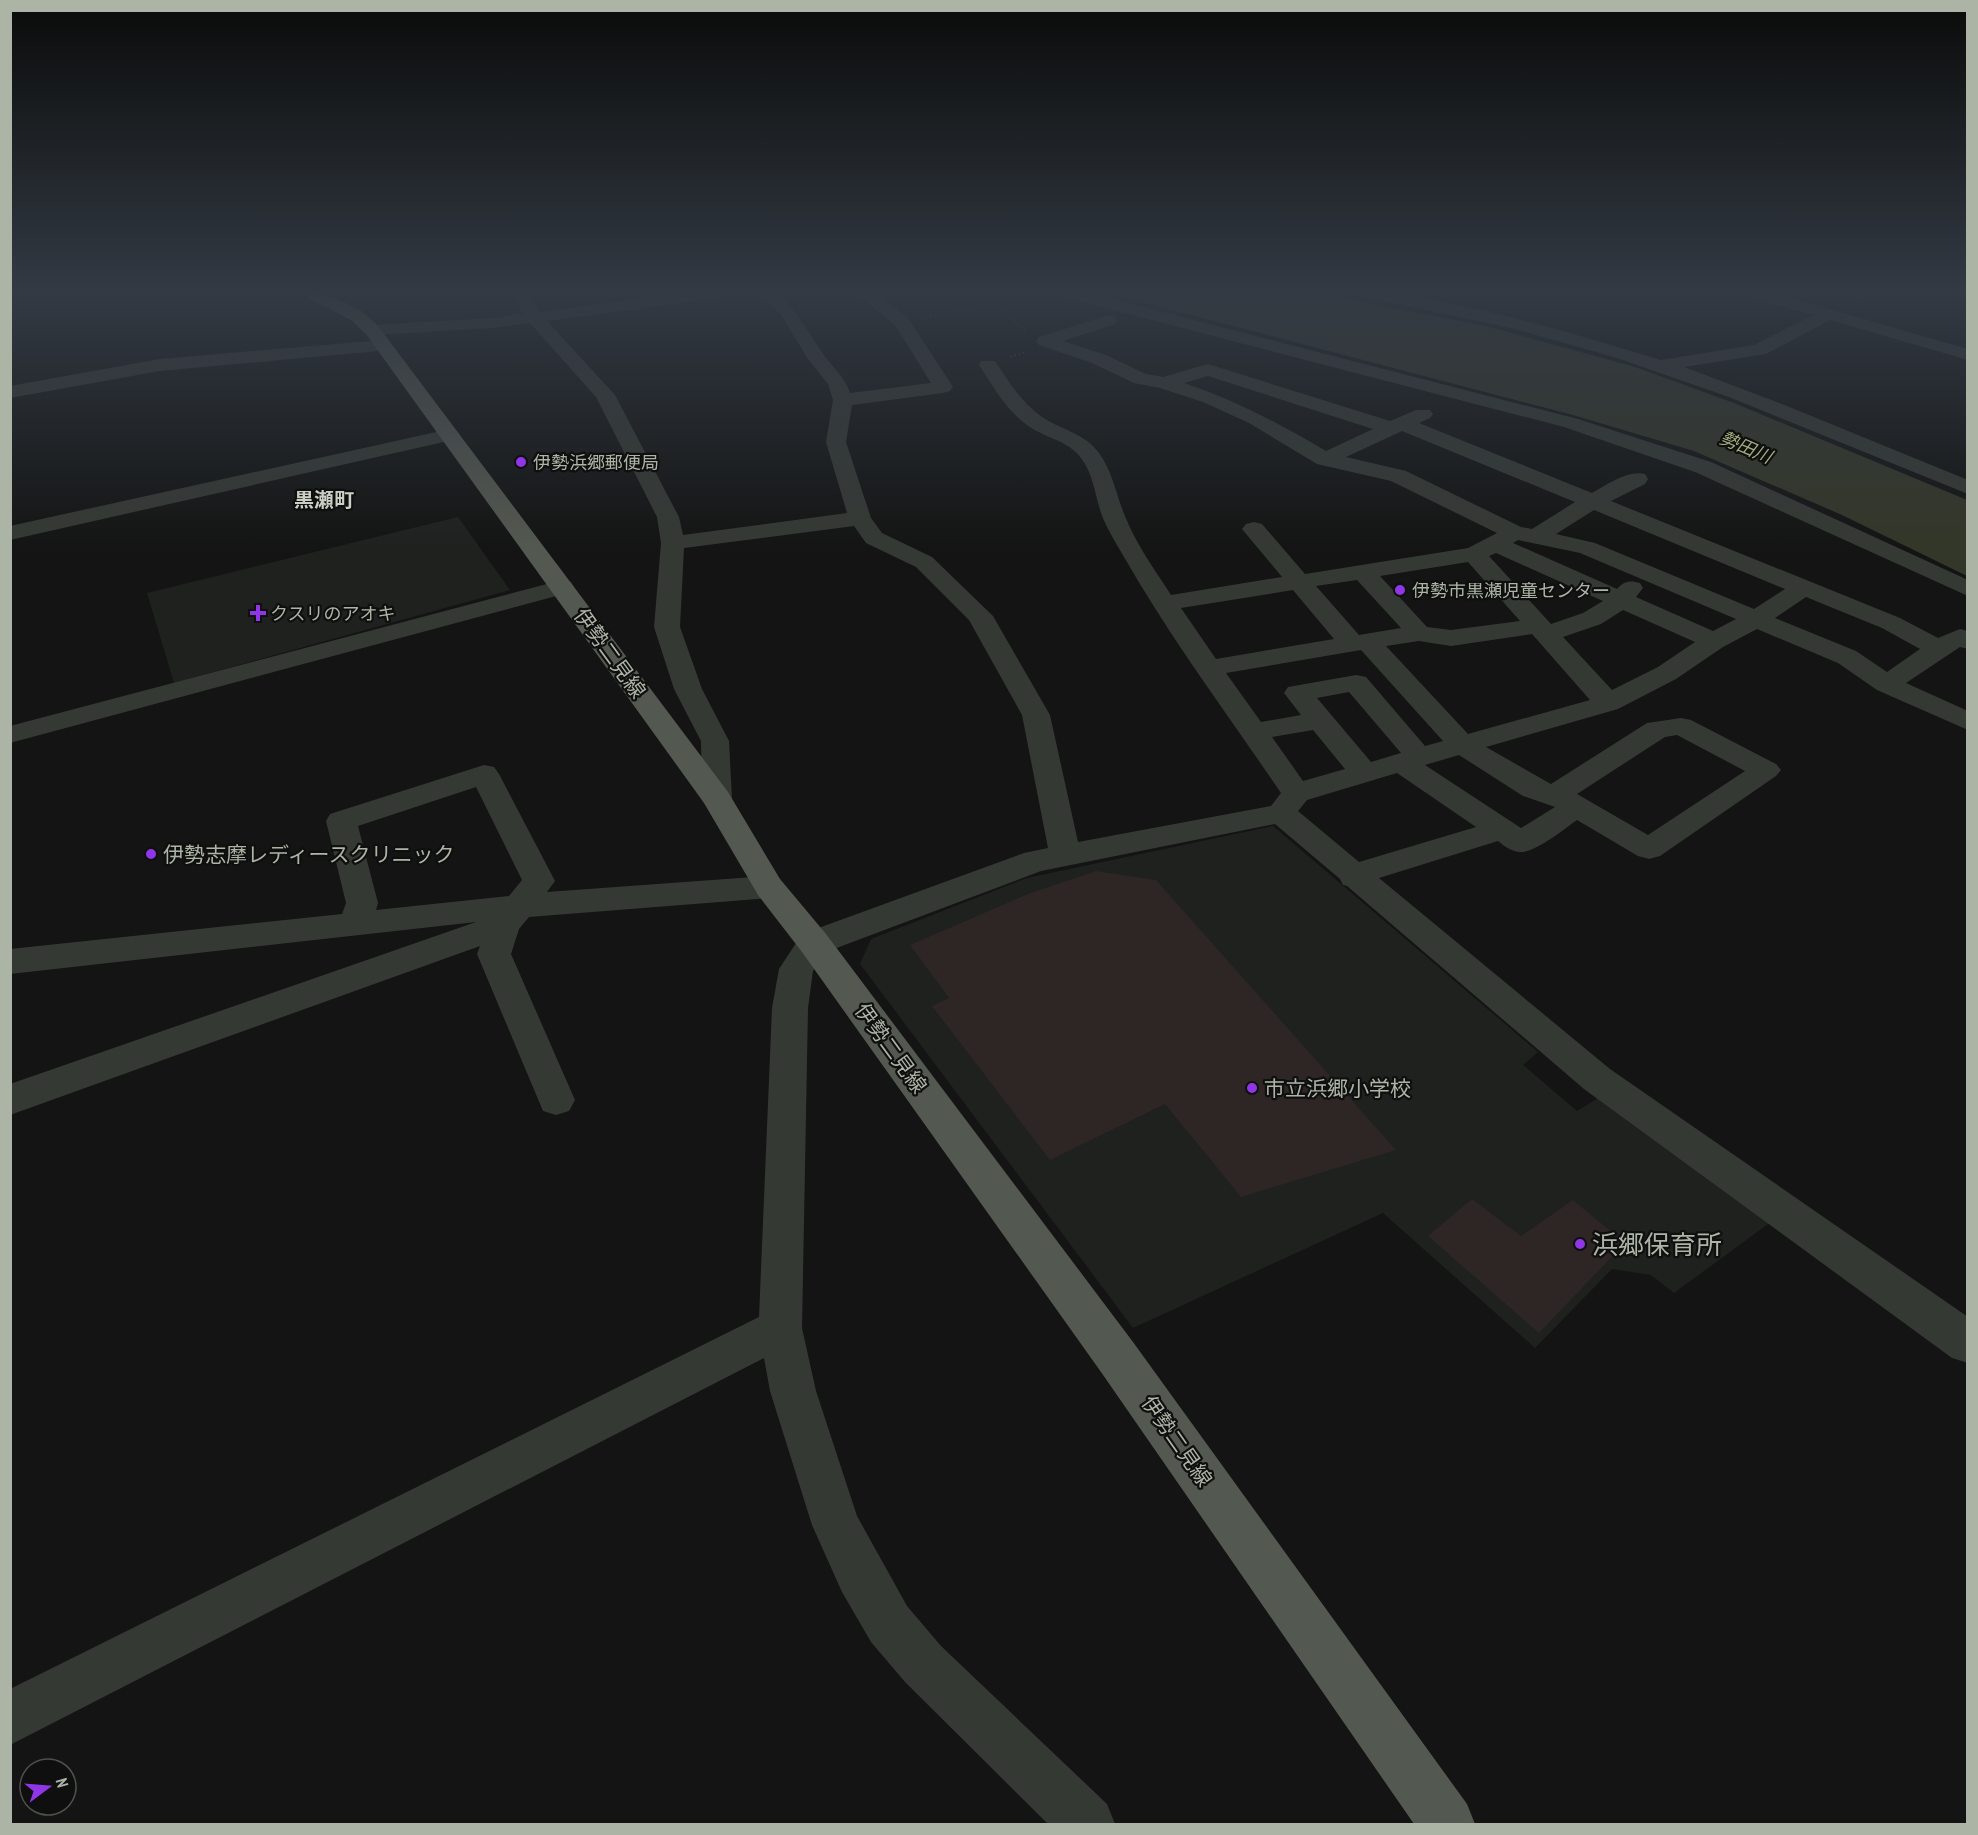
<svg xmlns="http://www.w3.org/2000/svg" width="1978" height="1835" font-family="'PT Sans Narrow','Noto Sans JP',sans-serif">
<rect width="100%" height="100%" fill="#131413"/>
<!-- built -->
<g fill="#1f211f">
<polygon points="458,517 510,590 174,683 147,593"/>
<polygon points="1273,826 1538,1052 1523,1065 1577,1111 1600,1097 1775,1219 1674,1293 1651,1275 1612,1269 1535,1348 1383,1213 1133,1328 860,964 871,939 1027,878"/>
</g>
<!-- green -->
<g fill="#2e2525">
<polygon points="1096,871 1156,880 1396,1150 1241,1197 1165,1104 1050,1160 932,1006 949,998 910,945 1028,894"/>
<polygon points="1472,1199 1521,1236 1573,1200 1625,1243 1539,1333 1428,1236"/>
</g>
<!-- water -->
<polygon fill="#333729" points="1112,294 1322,294 1486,326 1635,367 1734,403 1967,500 1967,576 1842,515 1694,451 1573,415"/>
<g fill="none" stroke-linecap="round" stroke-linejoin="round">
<!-- path -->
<g stroke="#3c403a" stroke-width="2" stroke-dasharray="1.5 3" stroke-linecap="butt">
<polyline points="1858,301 1874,294"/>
<polyline points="926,317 996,305 1025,330"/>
<polyline points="1010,357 1026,352"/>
</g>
<!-- minor -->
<g fill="#353934" fill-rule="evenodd">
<path d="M512 294H528L539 312 674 294H717L715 298 709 299 547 321 615 395 679 517 683 535 847 513 826 442 833 400 828 384 808 359 783 318 762 294H779C797 312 809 333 824 355 833 368 845 377 850 393L931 383 895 325 857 294H876L908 318 953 387 950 391 943 393 852 405 846 442 871 518 882 533 932 557 993 616 1050 715 1078 842 1271 806 1281 793C1228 715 1171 639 1124 557 1116 543 1107 529 1101 513 1095 495 1093 473 1081 458 1068 440 1044 438 1027 425 1006 410 993 386 979 365L981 361H995C1008 381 1022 403 1042 417 1061 430 1085 433 1099 453 1113 472 1116 495 1125 516 1136 544 1155 570 1171 595L1282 577 1242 529 1246 524 1254 522 1262 524 1305 574 1468 548 1497 533 1391 481 1317 464 1249 423 1203 402 1160 388 1134 383 1092 363 1039 345 1036 341 1039 337 1109 315 1115 316 1118 320 1115 324 1063 341 1106 355 1146 374 1163 377 1208 364 1390 421 1416 410H1430L1433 414 1430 418 1419 423 1592 493C1607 485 1627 470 1645 474L1648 479 1645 484 1611 501 1900 618 1938 638 1960 629 1968 631V649L1960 647 1906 683 1968 711V730L1877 690 1838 663 1757 629 1723 647 1676 679 1618 709 1486 747 1551 784 1647 723 1681 718 1691 720 1776 764 1781 770 1776 776 1660 856 1649 859 1638 856 1577 820C1564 829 1534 854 1519 852 1511 851 1504 846 1498 841L1379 878 1610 1069 1968 1317V1363L1952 1358 1584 1089 1347 886 1343 885 1340 879 1275 824 1041 871 826 952 813 971 808 1008 802 1328 816 1391 857 1516 907 1606 941 1646 1107 1804 1115 1824H1048L905 1682 871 1642 842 1592 812 1525 770 1391 764 1358 10 1745V1689L759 1317 772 1008 779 969 802 934 1024 853 1048 848 1022 715 969 620 916 567 866 543 854 526 684 548 680 627 702 689 729 741 732 799 728 806 717 809 706 806 702 799 701 741 674 689 654 627 661 543 657 517 596 397 530 323 494 328 372 335 366 334 363 330 366 326 372 325 494 318 523 314ZM1208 376 1373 429 1326 451C1280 424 1235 400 1184 383ZM1402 431 1575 502 1532 529 1521 527 1406 471 1346 457ZM1594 510 1785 589 1754 609 1595 543 1556 534ZM1518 540 1580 553 1736 619 1713 631 1636 597 1643 588 1640 583C1630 580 1624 581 1617 589L1513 543ZM1496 553 1603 601 1583 613 1551 624 1489 556ZM1468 562 1520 621 1451 630 1427 627 1380 576ZM1357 580 1401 628 1359 635 1316 586ZM1293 590 1334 639 1216 659 1181 608ZM1806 597 1882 628 1920 649 1887 672 1856 651 1775 618ZM1623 610 1695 642 1658 667 1612 690 1563 637 1601 624ZM1532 634 1590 700 1468 734 1386 646 1419 641 1451 646ZM1361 650 1443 741 1425 746 1366 677 1356 675 1288 687 1284 693 1301 715 1261 722 1226 673ZM1349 692 1401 753 1371 762 1317 698ZM1313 730 1345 769 1303 781 1272 737ZM1677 735 1745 771 1648 835 1577 794 1665 737ZM1459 755 1523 796 1555 807 1521 828 1425 765ZM1397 773 1476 827 1359 862 1298 811 1307 800Z"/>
<polygon points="1064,294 1092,294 1578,419 1711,462 1968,580 1968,596 1695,472 1564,427 1067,298"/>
<polygon points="1366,294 1401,294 1482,310 1560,330 1661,360 1754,345 1813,315 1753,298 1751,294 1776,294 1968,349 1968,360 1830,320 1766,354 1684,367 1782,404 1968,480 1968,494 1729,397 1617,358 1515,329 1375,299 1369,298"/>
<polygon points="382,340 389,342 391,346 389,350 160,371 10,398 10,386 160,359"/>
<polygon points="450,429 457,431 460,435 457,439 10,540 10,526"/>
<polygon points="562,580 571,582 574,587 571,592 10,743 10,726"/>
<path d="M484 765 494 767 499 774 555 881 547 892 769 876 780 879 785 887 780 895 769 898 529 917 519 929 511 954 575 1100 569 1111 556 1115 543 1111 477 954 480 946 10 1115V1084L476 922 10 974V949L342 914 346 903 326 821 330 814ZM476 787 522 880 509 896 376 910 378 903 358 826Z"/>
</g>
<!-- major -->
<polygon fill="#535850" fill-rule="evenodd" points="307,294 327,294 363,312 378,326 728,792 780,879 826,934 1133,1342 1467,1804 1475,1824 1414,1824 1101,1372 802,952 758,895 704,803 366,334 351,320 309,298"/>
</g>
<!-- sky -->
<linearGradient id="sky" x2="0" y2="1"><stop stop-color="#0a0b0a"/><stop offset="0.53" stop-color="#333a44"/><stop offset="1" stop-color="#333a44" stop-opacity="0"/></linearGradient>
<rect width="1978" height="550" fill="url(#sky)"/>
<!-- markers -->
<g fill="#9135e9" stroke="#0e0f0e" stroke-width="2">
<circle cx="521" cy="462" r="6"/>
<circle cx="1400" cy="590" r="6"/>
<path d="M255 604h6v6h6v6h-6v6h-6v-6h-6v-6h6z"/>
<circle cx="151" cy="854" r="6"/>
<circle cx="1252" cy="1088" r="6"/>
<circle cx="1580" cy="1244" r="6"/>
</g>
<g text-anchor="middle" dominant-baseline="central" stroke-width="4.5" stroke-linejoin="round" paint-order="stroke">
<!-- far-water labels -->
<g font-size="18" font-style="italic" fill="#9fae7d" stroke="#0e0f0e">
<text transform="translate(1746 447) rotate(23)">勢田川</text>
</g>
<!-- far-poi labels -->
<g font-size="18" fill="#acb4a5" stroke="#0e0f0e" text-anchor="start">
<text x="533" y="462">伊勢浜郷郵便局</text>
<text x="1412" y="590">伊勢市黒瀬児童センター</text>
<text x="270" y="613">クスリのアオキ</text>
</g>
<!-- far-quarter labels -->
<g font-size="20" font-weight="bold" fill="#cad0c5" stroke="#0e0f0e">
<text x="324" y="500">黒瀬町</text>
</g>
<!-- street labels -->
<g font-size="21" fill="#acb4a5" stroke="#0e0f0e">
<text transform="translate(610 653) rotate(54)">伊勢二見線</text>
<text transform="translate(891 1048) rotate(54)">伊勢二見線</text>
<text transform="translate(1177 1441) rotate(55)">伊勢二見線</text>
</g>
<!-- poi labels -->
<g font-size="21" fill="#acb4a5" stroke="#0e0f0e" text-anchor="start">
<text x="163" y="854">伊勢志摩レディースクリニック</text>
<text x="1264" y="1088">市立浜郷小学校</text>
</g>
<!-- near-poi labels -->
<g font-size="26" fill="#acb4a5" stroke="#0e0f0e" text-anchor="start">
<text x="1592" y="1244">浜郷保育所</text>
</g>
</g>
<!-- border -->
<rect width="1978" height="1835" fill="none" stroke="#acb4a5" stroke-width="24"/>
<!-- north arrow -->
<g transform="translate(48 1787) rotate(74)"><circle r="28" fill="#0e0f0e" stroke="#4d514a" stroke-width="1.5"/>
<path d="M0-4.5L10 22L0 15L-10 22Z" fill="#9135e9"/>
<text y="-9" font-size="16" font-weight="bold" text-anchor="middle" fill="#acb4a5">N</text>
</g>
</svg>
